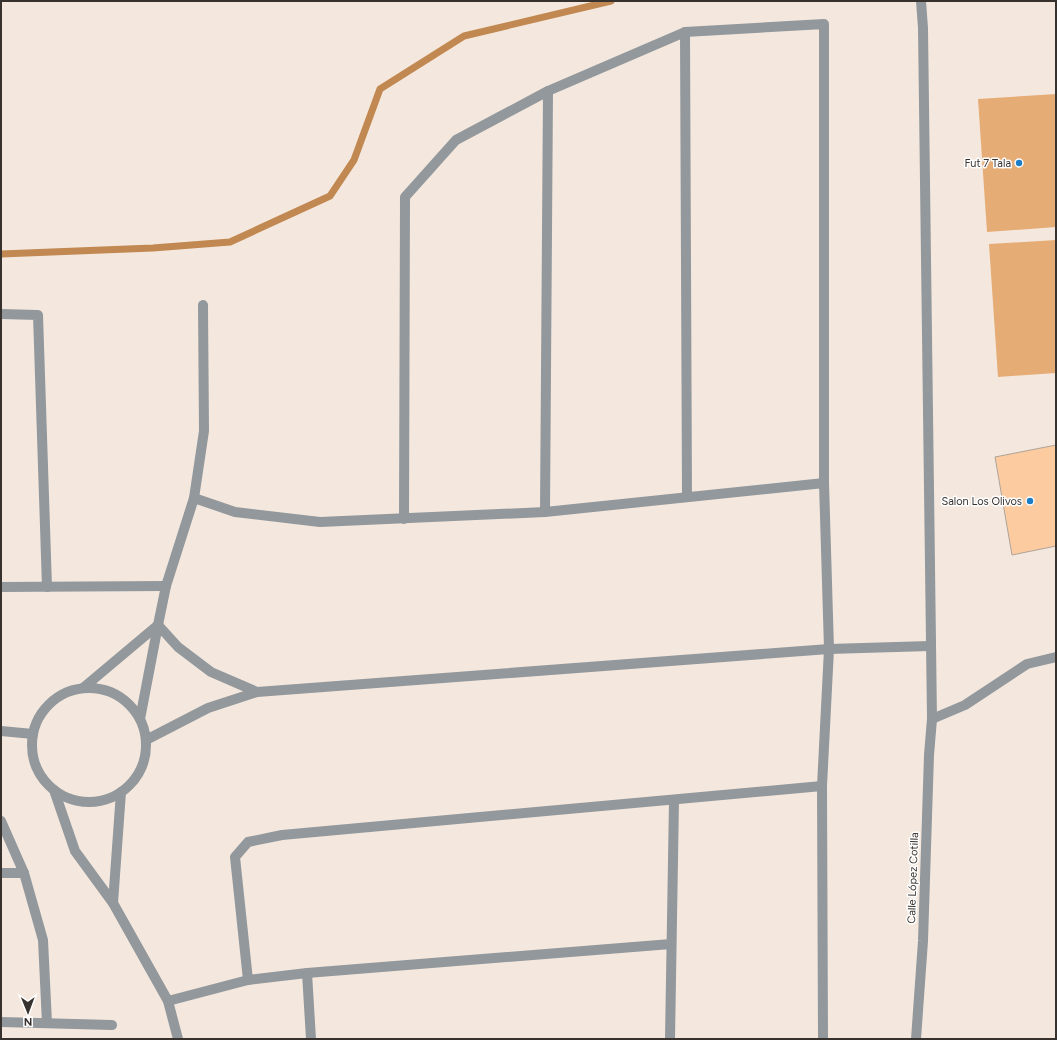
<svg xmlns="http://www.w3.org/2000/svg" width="1057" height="1040" font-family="Figtree,sans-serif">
<rect width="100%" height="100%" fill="#f4e8de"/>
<!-- green -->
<g fill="#e6ac76">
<polygon points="1056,94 1056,227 987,232 978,99"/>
<polygon points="1056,240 1056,373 998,377 989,244"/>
</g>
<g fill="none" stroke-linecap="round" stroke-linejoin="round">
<!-- stream -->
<polyline stroke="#c18851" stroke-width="7" points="1,254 153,248 230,242 330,196 354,160 380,89 464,36 611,1"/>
</g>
<!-- building -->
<polygon fill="#fccb9f" stroke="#aea39a" points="1056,445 1056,546 1012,555 995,457"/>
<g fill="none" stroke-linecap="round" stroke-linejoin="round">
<!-- minor -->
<g stroke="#93989c" stroke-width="10">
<polyline points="685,32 687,497"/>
<polyline points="1,314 38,315 47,587"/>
<polyline points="194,498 235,512 320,522 545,512 824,483 829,649 822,786 823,1039"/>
<polyline points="545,512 548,91"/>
<polyline points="404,519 405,197 456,140 548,91 685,32 824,24 824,483"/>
<polyline points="1,587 166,586"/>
<polyline points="158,625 178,647 211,672 257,692"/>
<polyline points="83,688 158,625"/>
<circle cx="89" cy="745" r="57"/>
<polyline points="140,719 158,625 166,586 194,498 204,431 203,305"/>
<polyline points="932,719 965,705 1027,664 1056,657"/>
<polyline points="1,731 33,734"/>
<polyline points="146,740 208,708 257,692 829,649 930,646"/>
<polyline points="54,790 75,851 113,903 168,1001 178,1039"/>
<polyline points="1,821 24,873 43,940 47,1023"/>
<polyline points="1,873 24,873"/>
<polyline points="113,903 121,792"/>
<polyline points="307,973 311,1039"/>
<polyline points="248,980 235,857 248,842 282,835 822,786"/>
<polyline points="168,1001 248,980 307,973 671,944"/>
<polyline points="1,1022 112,1025"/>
<polyline points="670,1039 674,800"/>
<polyline points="916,1039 923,941 929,755 932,719 923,28 921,1"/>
</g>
</g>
<!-- markers -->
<g fill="#1b7cc8" stroke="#fff" stroke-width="1.5">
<circle cx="1019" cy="163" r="4"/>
<circle cx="1030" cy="501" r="4"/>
</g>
<g text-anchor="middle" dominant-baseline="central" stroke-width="3" stroke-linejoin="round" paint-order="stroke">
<!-- poi labels -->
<g font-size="11" fill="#37322e" stroke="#fff" text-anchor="end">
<text x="1011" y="163">Fut 7 Tala</text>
<text x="1022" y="501">Salon Los Olivos</text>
</g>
<!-- street labels -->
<g font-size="11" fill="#37322e" stroke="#fff">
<text transform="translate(913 878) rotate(-88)">Calle López Cotilla</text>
</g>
</g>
<!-- border -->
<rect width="1057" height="1040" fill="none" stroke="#37322e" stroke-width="4"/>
<!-- north arrow -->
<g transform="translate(28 1012) rotate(179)" stroke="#ffffff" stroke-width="3" paint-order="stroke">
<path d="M0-3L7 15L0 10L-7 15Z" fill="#37322e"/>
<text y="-6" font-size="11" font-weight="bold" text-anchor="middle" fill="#37322e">N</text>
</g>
</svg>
